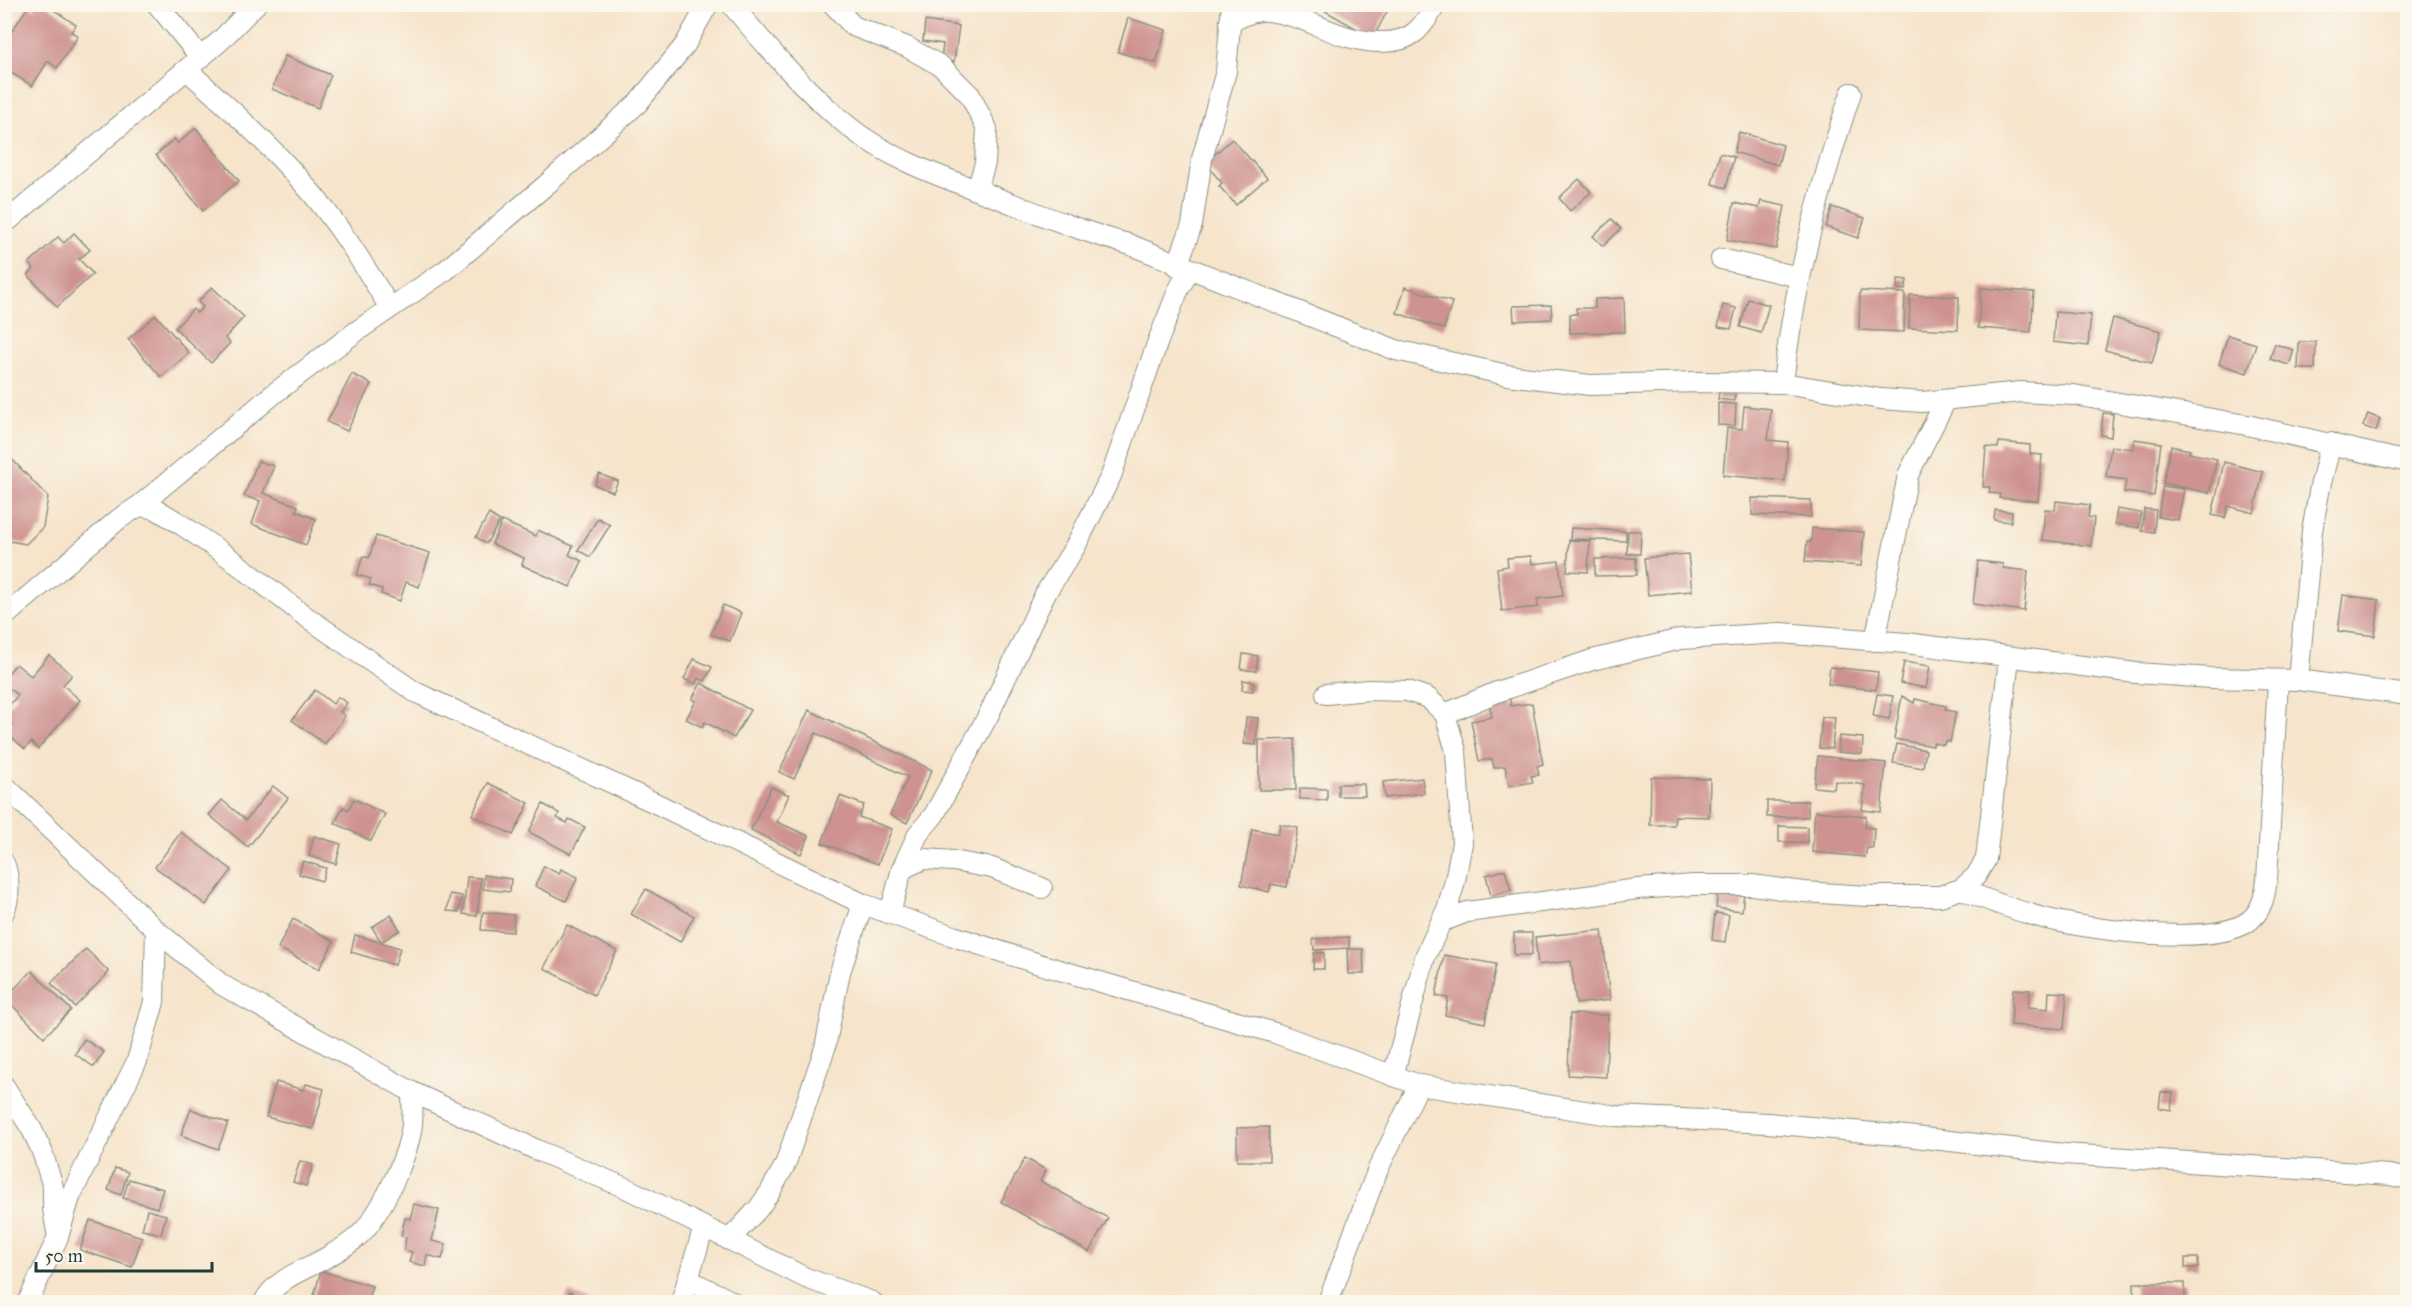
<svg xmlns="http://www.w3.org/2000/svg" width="2412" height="1307" font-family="'IM FELL Great Primer',serif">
<rect width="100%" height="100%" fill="#fbf7ec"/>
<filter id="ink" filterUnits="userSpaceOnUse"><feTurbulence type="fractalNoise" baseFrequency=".0167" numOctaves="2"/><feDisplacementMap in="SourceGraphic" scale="12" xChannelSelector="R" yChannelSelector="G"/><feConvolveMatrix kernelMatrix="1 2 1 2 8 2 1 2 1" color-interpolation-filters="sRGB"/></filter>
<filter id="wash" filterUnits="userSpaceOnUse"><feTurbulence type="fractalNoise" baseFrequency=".008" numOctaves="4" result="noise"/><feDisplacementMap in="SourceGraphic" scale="24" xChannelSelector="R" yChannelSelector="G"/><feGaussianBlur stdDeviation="1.35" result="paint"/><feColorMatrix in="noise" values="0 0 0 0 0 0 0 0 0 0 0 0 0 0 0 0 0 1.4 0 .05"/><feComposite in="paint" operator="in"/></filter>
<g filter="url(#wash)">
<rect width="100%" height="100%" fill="#f6e4cb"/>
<g id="blocks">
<!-- building -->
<g fill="#ce9391">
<polygon points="38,4 45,4 76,25 71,32 78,36 57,68 48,61 32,86 4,68 4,43 29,5 35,9"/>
<polygon points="1313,4 1391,4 1373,38"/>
<polygon points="1128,18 1166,30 1156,63 1118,52"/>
<polygon points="925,21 959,26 954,62 941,60 943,44 923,41"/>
<polygon points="285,56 331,75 318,108 272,89"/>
<polygon points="196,128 239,181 203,211 156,155 174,139 178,143"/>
<polygon points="1739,132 1783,145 1778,165 1734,152"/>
<polygon points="1232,139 1267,178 1236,205 1219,186 1222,183 1205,163"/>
<polygon points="1720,153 1734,157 1726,188 1712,184"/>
<polygon points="1579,179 1591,192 1570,211 1559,198"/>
<polygon points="1761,201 1785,206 1776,249 1727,240 1734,203 1759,208"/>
<polygon points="1832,207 1865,218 1858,238 1826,227"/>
<polygon points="1612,219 1621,229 1603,246 1593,236"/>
<polygon points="74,233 90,250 79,259 93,274 57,307 28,275 34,269 29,263 58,237 64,243"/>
<polygon points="1898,279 1907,280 1905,290 1897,289"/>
<polygon points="212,287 244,317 225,338 230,343 211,363 175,328 193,309 197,313 203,307 198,302"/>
<polygon points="1405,287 1452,302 1444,329 1397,313"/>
<polygon points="1981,288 2034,292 2031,332 1978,328"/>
<polygon points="1860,291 1905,293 1904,332 1859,330"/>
<polygon points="1910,295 1959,297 1958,330 1909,328"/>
<polygon points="1624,298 1625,332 1570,333 1570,314 1577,314 1576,308 1595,308 1595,299"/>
<polygon points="1748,299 1769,305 1761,333 1740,327"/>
<polygon points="1551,305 1552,319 1514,321 1513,306"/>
<polygon points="1723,305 1736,308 1731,329 1718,327"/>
<polygon points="2055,312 2091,315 2088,346 2053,342"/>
<polygon points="156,315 189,353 161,377 128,339"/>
<polygon points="2113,318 2161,331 2152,363 2105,350"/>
<polygon points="2228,335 2256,344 2247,373 2219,364"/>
<polygon points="2299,342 2316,342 2315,369 2298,369"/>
<polygon points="2275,344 2294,350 2289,365 2270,359"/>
<polygon points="352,374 371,384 347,431 327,422"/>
<polygon points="1720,386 1736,388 1734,401 1718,399"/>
<polygon points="1718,403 1736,404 1735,426 1718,425"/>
<polygon points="1744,406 1771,409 1768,440 1788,442 1785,481 1723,475 1727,428 1742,429"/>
<polygon points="2103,413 2113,414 2111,437 2101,435"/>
<polygon points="2368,414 2380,419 2376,431 2363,426"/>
<polygon points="2134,439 2161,443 2154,496 2124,492 2126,480 2106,477 2111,446 2133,449"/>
<polygon points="1999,442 2030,445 2030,454 2042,455 2038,501 1999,498 2000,494 1989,493 1990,487 1983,487 1986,447 1998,448"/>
<polygon points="2171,446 2190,450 2189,453 2217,459 2209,493 2163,483"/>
<polygon points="4,451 48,497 43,527 26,544 4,540"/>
<polygon points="258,461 274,466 263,493 298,506 296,511 316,519 306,545 252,524 260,501 244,496"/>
<polygon points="2224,462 2263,472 2254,513 2228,506 2225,518 2212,515"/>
<polygon points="599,474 618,481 613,492 595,485"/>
<polygon points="2163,486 2184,489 2178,520 2158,517"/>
<polygon points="1752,498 1811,500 1811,517 1752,515"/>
<polygon points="2056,501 2090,505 2088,517 2094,518 2091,546 2042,540 2045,509 2055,510"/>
<polygon points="2117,509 2141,513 2139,528 2115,524"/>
<polygon points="2144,509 2156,510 2154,532 2142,531"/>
<polygon points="1995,510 2012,512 2011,522 1994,520"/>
<polygon points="489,514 500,521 486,544 476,537"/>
<polygon points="598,518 610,525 590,557 578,550"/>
<polygon points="502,521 536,536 538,530 573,546 569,555 582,561 570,587 522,565 524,558 492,544"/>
<polygon points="1571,528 1626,531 1626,541 1570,539"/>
<polygon points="1812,528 1864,532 1861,566 1805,562 1807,542 1811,542"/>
<polygon points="1628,531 1641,531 1640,554 1627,554"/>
<polygon points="376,536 430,553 419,587 406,582 400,601 381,594 382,589 369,585 371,579 357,575 363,556 369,558"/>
<polygon points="1569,540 1590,541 1588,572 1567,571"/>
<polygon points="1688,554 1692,591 1648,595 1644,558"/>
<polygon points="1531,556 1532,564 1559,561 1563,596 1537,599 1538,607 1502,611 1497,568 1508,566 1507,558"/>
<polygon points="1636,558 1637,575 1595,576 1595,559"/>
<polygon points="1978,561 2003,564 2003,568 2028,571 2024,611 1973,604"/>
<polygon points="2343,595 2379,600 2375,636 2338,631"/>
<polygon points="723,605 741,613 730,641 711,634"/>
<polygon points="1243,654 1258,656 1256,671 1241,669"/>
<polygon points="49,655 72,675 63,685 80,700 38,749 31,742 25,749 5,732 12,724 4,717 4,711 18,695 4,684 4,678 16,664 31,676"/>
<polygon points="694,659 712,667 705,681 698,678 696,684 684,679"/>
<polygon points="1904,662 1930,666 1926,688 1900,683"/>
<polygon points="1830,667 1878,672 1876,690 1828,684"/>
<polygon points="1243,680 1254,682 1253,691 1242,690"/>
<polygon points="701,683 750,710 734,738 705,722 702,727 686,719 696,701 692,699"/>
<polygon points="315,690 333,704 338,697 347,703 340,712 345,716 325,744 292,720"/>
<polygon points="1509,694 1511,706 1532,703 1543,764 1537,766 1539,775 1531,776 1533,782 1509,786 1505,766 1494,768 1492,759 1479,761 1471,721 1492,717 1488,698"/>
<polygon points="1877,694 1893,696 1889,719 1873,716"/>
<polygon points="1902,696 1914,703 1915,699 1946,706 1945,710 1956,712 1950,742 1945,741 1944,745 1933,743 1933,746 1894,739"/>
<polygon points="809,710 932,770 907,823 890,815 908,777 816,733 794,779 779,772"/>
<polygon points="1246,717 1258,718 1256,745 1244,744"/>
<polygon points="1822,717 1835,718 1832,749 1819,748"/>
<polygon points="1839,736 1863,738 1862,754 1838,752"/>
<polygon points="1295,739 1296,790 1259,790 1259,740"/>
<polygon points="1897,744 1926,750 1923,768 1893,763"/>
<polygon points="1818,756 1886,763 1881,812 1862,810 1865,785 1835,781 1834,789 1814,787"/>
<polygon points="1651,777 1710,779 1709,817 1675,816 1674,825 1650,825"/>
<polygon points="1422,778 1424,793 1385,798 1383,782"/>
<polygon points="488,783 529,803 513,835 472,815"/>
<polygon points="1338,784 1364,784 1365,796 1338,796"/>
<polygon points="273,786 288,798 248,847 209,815 222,800 246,820"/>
<polygon points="771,787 789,795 777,822 809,836 801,854 751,830"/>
<polygon points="1300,788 1327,789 1327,800 1300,799"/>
<polygon points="840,796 864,805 859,817 892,829 878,864 822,843"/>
<polygon points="354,799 385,814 371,841 335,823 343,807 348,810"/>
<rect x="1767" y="801" width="41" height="16"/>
<polygon points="543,804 559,813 557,818 567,823 569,819 585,827 571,854 529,832"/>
<polygon points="1815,811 1866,816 1865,827 1874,828 1873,848 1867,848 1865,857 1812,852"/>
<polygon points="1280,824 1298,828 1287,887 1271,884 1269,892 1241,885 1252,829 1278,834"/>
<polygon points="1779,826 1807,827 1807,842 1779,842"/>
<polygon points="181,832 232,870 206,905 155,867"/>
<polygon points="314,836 341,844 336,864 309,856"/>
<polygon points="303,861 326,868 322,881 299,874"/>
<polygon points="544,866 559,874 561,869 578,877 566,901 535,886"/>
<polygon points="1505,870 1511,890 1491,896 1486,875"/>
<polygon points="484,875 511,879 510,892 483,889"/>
<polygon points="467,877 481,878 477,916 463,914"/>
<polygon points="646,889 694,916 680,942 631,914"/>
<polygon points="1718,889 1744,892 1742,911 1716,908"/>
<polygon points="450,894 462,896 459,912 447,911"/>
<polygon points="483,912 514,915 513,932 481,930"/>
<polygon points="1715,913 1729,915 1725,942 1712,940"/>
<polygon points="391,915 400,930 381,942 372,927"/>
<polygon points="293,919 334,941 319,969 278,948"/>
<polygon points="567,925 617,951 594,995 544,968"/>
<polygon points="1602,930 1610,1000 1576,1004 1571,961 1538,965 1535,937"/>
<rect x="1514" y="933" width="18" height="22"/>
<polygon points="355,935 400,948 395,965 351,952"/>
<polygon points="1349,937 1349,948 1314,950 1313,939"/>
<polygon points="86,949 109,972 75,1007 51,983"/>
<polygon points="1347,949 1363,949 1364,974 1348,974"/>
<polygon points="1314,953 1324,953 1324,969 1313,969"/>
<polygon points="1444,955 1496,964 1485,1023 1445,1015 1448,998 1436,996"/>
<polygon points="32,971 71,1010 44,1037 5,998"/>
<polygon points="2013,989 2030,990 2028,1007 2048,1009 2049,992 2067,993 2064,1029 2011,1025"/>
<polygon points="1570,1014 1608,1015 1606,1077 1568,1075"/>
<polygon points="84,1039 104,1052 94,1067 75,1054"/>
<polygon points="276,1082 304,1090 306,1084 324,1089 313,1129 266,1117"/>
<polygon points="2161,1092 2173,1093 2171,1110 2159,1108"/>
<polygon points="191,1109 228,1123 218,1149 181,1135"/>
<polygon points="1269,1127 1269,1161 1237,1161 1237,1128"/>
<polygon points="1025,1158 1046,1170 1040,1181 1108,1218 1089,1252 1001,1202"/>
<polygon points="300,1161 313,1165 306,1186 293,1182"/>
<polygon points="115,1168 128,1172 121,1195 108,1190"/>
<polygon points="129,1179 163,1189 157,1208 123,1198"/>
<polygon points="414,1204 439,1210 432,1241 446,1244 442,1259 427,1255 425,1266 409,1262 412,1252 404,1250 406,1237 401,1236 405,1218 410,1219"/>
<polygon points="147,1210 166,1215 161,1234 142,1230"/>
<polygon points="90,1220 142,1237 132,1267 80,1250"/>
<rect x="2185" y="1258" width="13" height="10"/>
<polygon points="321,1271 372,1286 367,1302 312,1302"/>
<rect x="2134" y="1283" width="51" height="19"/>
<polygon points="569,1292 591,1302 564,1302"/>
</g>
</g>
</g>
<g filter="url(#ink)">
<use href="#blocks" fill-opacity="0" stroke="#8a9080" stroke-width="1.5"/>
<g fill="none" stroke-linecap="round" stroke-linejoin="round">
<!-- minor casing -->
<g stroke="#8a9080" stroke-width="22">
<g id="minor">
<polyline points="157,4 201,58"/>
<path d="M731 4C766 46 805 91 848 126 890 160 945 178 995 197 1039 214 1083 232 1128 244L1396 350 1507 375 1590 385 1698 382 1783 383 1881 399 1922 402 2021 392 2074 395 2247 425 2408 462"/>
<polyline points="833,4 853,26 907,47 941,66 970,95 987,129 985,163 977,190"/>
<path d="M1230 22C1243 16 1255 9 1269 11 1309 16 1337 41 1379 42 1411 43 1421 30 1436 4"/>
<path d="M187 70C227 106 267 142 303 183 337 221 364 265 390 308"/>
<polyline points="4,224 220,41 256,4"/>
<polyline points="1721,259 1799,277"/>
<polyline points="1177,266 1192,225 1202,159 1226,71 1232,4"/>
<path d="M1783 383C1794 284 1819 188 1851 93"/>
<polyline points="139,506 276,392 357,331 446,270 546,185 638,103 685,45 708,4"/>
<polyline points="4,617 120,518 139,506 156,509 179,523 227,556 305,616 415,692 653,802 863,904 950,935 1039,964 1275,1033 1419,1085 1617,1116 1768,1123 1906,1136 2064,1154 2390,1175 2408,1179"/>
<polyline points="1875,641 1908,475 1946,400"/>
<polyline points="2298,680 2312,531 2320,487 2331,443"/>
<polyline points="1326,694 1368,690 1408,691 1428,698 1445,714 1456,751 1462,843 1455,881 1447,909 1425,957 1393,1076"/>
<polyline points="1445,714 1497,692 1592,660 1681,639 1781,633 1906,643 2136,673 2211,678 2298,680 2408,695"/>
<polyline points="4,785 156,930 222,985 412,1092 539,1151 628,1189 806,1278 872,1302"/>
<path d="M4 863C10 878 10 898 4 912"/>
<polyline points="902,869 924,859 953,861 992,868 1042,888"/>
<path d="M1961 889C1988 901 2015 910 2043 918 2087 929 2212 948 2249 921 2262 911 2265 895 2267 880L2278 680"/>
<polyline points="890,913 902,869 918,834 934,815 958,771 989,714 1045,594 1075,547 1111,476 1158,341 1178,291 1189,270"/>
<polyline points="1441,922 1467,912 1638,889 1694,885 1752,885 1804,892 1867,896 1940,896 1961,889 1976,876 1986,859 2009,658"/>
<polyline points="4,1086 31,1128 42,1151 53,1187 53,1209 57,1232"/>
<polyline points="729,1240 758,1209 770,1192 785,1165 825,1048 840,972 863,904"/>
<polyline points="689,1280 733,1302"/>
<polyline points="28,1302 58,1237 70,1197 137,1061 154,1002 156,930"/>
<path d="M264 1302C275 1280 301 1271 322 1260 338 1251 358 1240 369 1224 387 1200 409 1153 412 1124 413 1113 412 1102 412 1092"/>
<polyline points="681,1302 704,1227"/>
<polyline points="1328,1302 1378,1169 1419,1085"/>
</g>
</g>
<!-- minor -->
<use href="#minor" stroke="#fff" stroke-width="20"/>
</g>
</g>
<!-- margin -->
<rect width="2412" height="1307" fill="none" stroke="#fbf7ec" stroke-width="24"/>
<!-- scale -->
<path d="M36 1262v9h176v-9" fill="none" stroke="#1f3d34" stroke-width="3"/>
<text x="45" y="1262" font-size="18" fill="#1f3d34" stroke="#fbf7ec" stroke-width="4.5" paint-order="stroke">50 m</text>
</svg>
